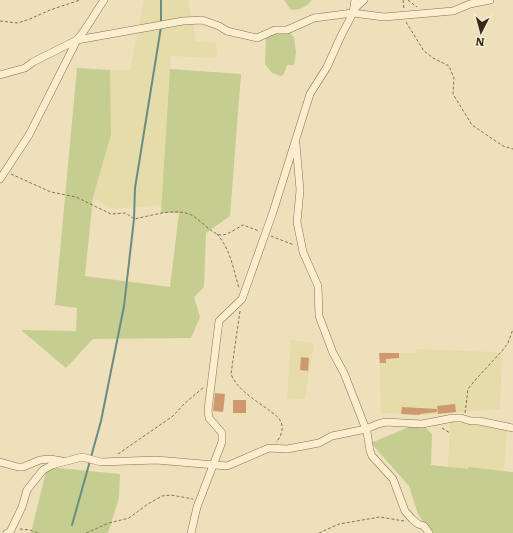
<svg xmlns="http://www.w3.org/2000/svg" width="513" height="533" font-family="Literata,serif">
<rect width="100%" height="100%" fill="#efe0bc"/>
<!-- farmland -->
<g fill="#e5dca9">
<polygon points="144,0 188,0 196,41 216,43 217,58 171,56 163,205 112,209 93,197 111,135 110,70 130,70"/>
<polygon points="291,340 314,343 305,399 287,398"/>
<polygon points="416,349 494,352 502,357 500,409 425,415 381,413 379,353 416,353"/>
<polygon points="450,421 507,430 504,471 469,467 469,470 448,467"/>
</g>
<!-- green -->
<g fill="#c5cd90">
<path d="M284 0H312C307 7 299 10 291 10Z"/>
<polygon points="287,30 294,37 296,52 294,65 287,65 284,74 281,76 272,73 265,64 266,34"/>
<polygon points="77,68 110,70 111,135 93,197 85,276 170,287 179,213 161,213 170,69 241,74 230,216 206,233 204,287 194,297 200,317 191,338 93,339 66,368 21,330 76,331 77,308 55,305"/>
<polygon points="416,424 422,424 432,434 431,465 468,469 469,467 513,472 513,533 431,533 418,514 409,486 371,443"/>
<polygon points="47,467 120,474 119,498 108,533 31,533"/>
</g>
<g fill="none" stroke-linecap="round" stroke-linejoin="round">
<!-- stream -->
<g stroke="#688d85" stroke-width="2">
<polyline points="161,0 161,23"/>
<polyline points="91,457 101,421 124,306 134,219 135,188 161,27"/>
<polyline points="72,525 90,461"/>
</g>
</g>
<!-- building -->
<g fill="#cf9970">
<polygon points="379,353 399,353 399,358 386,359 386,363 380,363"/>
<polygon points="301,357 309,358 308,371 300,370"/>
<polygon points="215,393 225,394 223,412 213,411"/>
<rect x="233" y="400" width="13" height="13"/>
<polygon points="455,404 456,412 438,414 437,406"/>
<polygon points="402,407 437,409 437,412 420,414 420,415 401,414"/>
</g>
<g fill="none" stroke-linecap="round" stroke-linejoin="round">
<!-- street casing -->
<g stroke="#877055" stroke-width="8">
<g id="street">
<polyline points="354,9 364,0"/>
<polyline points="0,75 25,68 33,62 77,40 183,21 202,20 219,26 227,31 257,38 275,30 287,30 314,18 353,13 384,17 453,11 470,4 490,0"/>
<polyline points="296,144 300,190 297,222 303,252 318,286 319,316 333,353 344,373 367,432 370,451 372,456 393,479 405,511 412,519 418,524 424,526 429,533"/>
<path d="M0 179 29 135 77 40C88 27 95 13 104 0"/>
<polyline points="0,462 18,467 23,467 40,460 50,459 62,461"/>
<polyline points="7,533 10,532 22,507 27,490 43,470 52,465 82,457 101,462 156,460 227,466 269,448 287,449 319,443 332,436 366,429 378,424 386,422 422,424 453,418 461,418 471,421 479,421 513,428"/>
<polyline points="191,533 197,507 222,442 222,433 209,418 208,410 219,321 242,299 273,212 310,94 327,67 341,36 353,13 355,0"/>
</g>
</g>
<!-- path -->
<g stroke="#877055" stroke-width="1" stroke-dasharray="3 2" stroke-linecap="butt">
<polyline points="403,0 404,9"/>
<polyline points="408,0 417,7"/>
<polyline points="0,21 18,23 30,19 50,10 80,0"/>
<polyline points="406,22 424,51 433,58 449,66 454,78 453,94 472,125 503,146 513,149"/>
<path d="M11 174 51 192 76 197 111 214 126 213 134 219C151 216 172 208 189 214 200 218 212 236 223 235 229 234 237 228 243 225L259 231"/>
<path d="M217 234C231 250 233 269 239 288"/>
<polyline points="271,236 294,245"/>
<path d="M240 311 231 374C237 390 257 401 270 411 274 414 279 417 281 422 284 428 281 438 276 442"/>
<polyline points="465,413 468,389 477,378 502,351 508,343 513,329"/>
<polyline points="442,428 450,433"/>
<polyline points="118,454 173,416 184,404 204,387"/>
<polyline points="20,529 30,530 38,533"/>
<polyline points="86,533 109,523 129,518 148,504 162,496 171,495 193,499"/>
<polyline points="319,533 339,524 380,517 404,521"/>
</g>
<!-- street -->
<use href="#street" stroke="#faeecf" stroke-width="7"/>
</g>
<!-- north arrow -->
<g transform="translate(481 32) rotate(186)" stroke="#f6ebcc" stroke-width="3" paint-order="stroke">
<path d="M0-3L7 15L0 10L-7 15Z" fill="#36281b"/>
<text y="-6" font-size="11" font-weight="bold" text-anchor="middle" fill="#36281b">N</text>
</g>
</svg>
